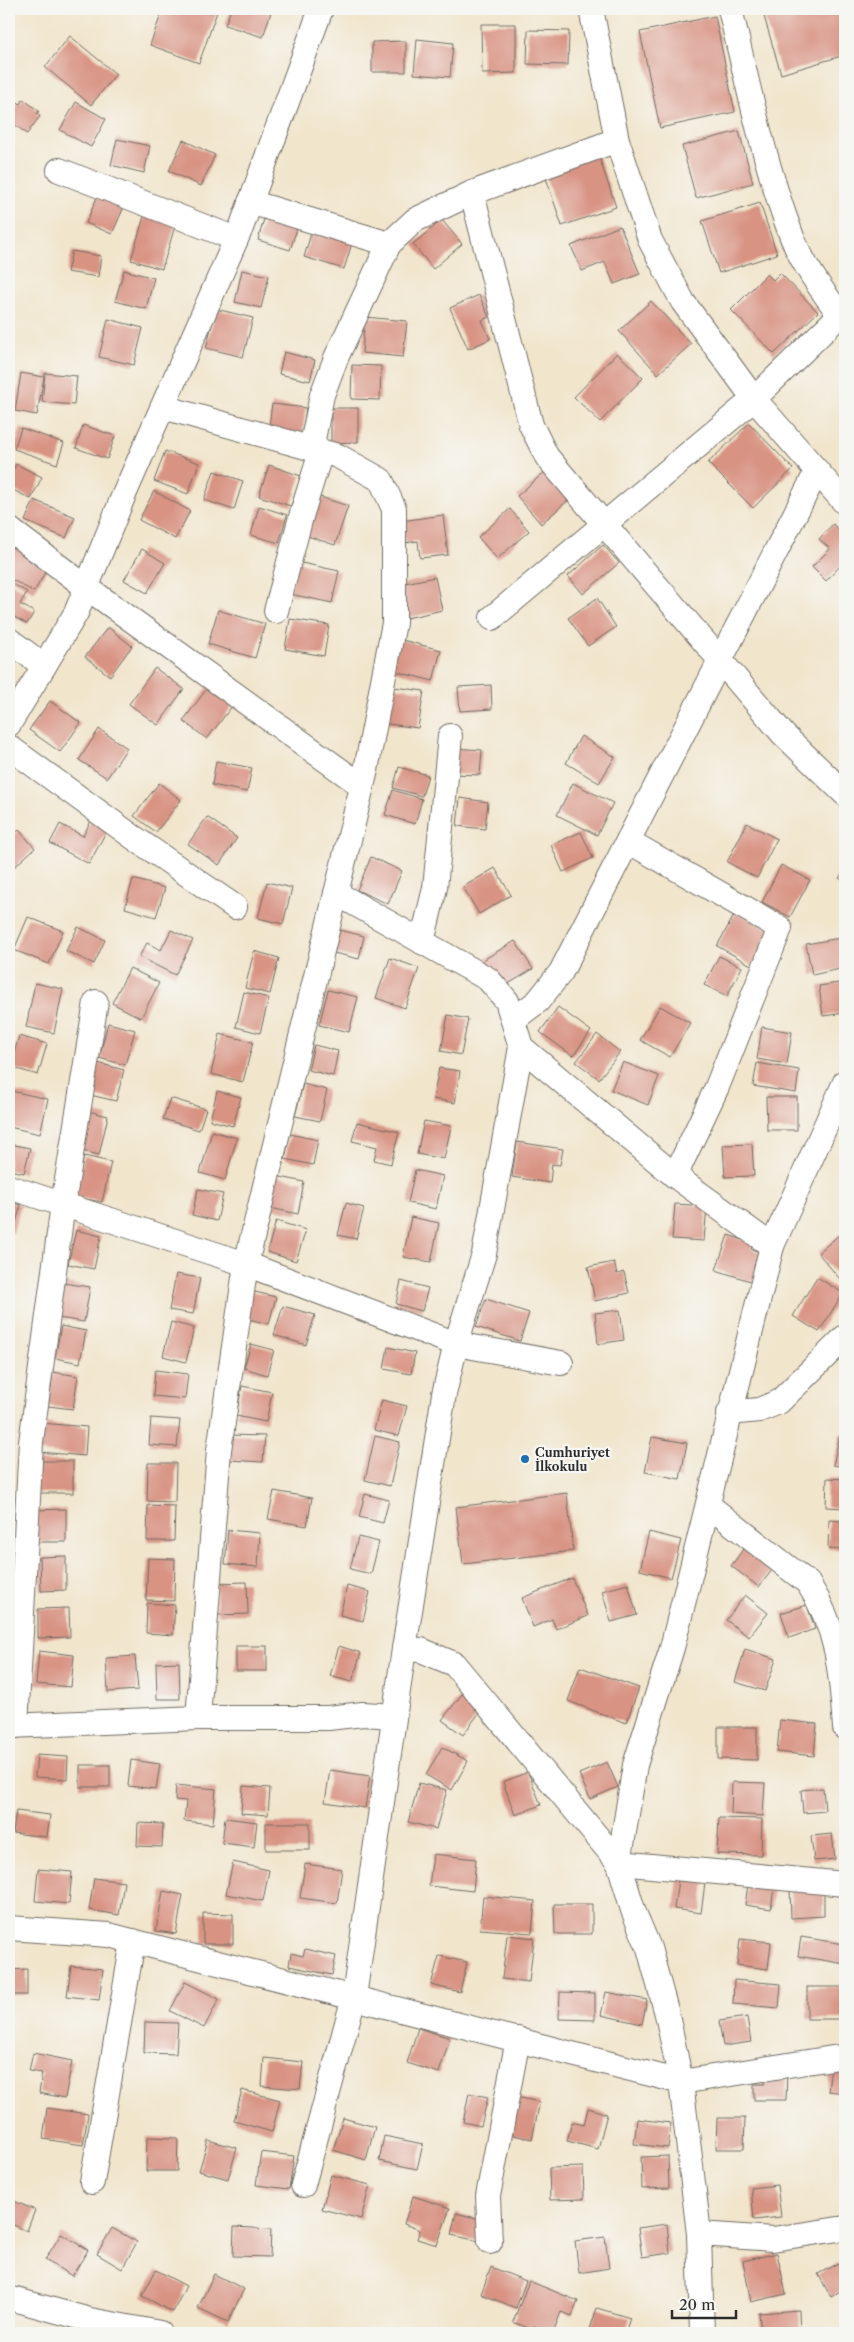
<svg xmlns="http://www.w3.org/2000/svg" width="854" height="2342" font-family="'Libre Caslon Text',serif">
<rect width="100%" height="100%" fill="#f6f6f2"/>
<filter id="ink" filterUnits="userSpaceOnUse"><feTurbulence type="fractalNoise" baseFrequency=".02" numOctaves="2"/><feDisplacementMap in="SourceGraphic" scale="10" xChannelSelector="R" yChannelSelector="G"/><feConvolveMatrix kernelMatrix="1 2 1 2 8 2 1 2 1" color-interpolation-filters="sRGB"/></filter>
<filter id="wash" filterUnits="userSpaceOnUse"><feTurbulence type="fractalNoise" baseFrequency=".0096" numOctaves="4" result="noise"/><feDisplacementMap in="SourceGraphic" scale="20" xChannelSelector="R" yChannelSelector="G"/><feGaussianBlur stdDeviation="1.12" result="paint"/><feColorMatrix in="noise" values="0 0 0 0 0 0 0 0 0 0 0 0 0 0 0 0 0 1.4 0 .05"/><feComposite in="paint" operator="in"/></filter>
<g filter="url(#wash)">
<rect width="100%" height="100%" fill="#f1e5cc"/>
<g id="blocks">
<!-- building -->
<g fill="#d89383">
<polygon points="163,9 218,9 199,63 150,45"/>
<polygon points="231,9 272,9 263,37 225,25"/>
<polygon points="777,9 845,9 845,55 781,74 763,13"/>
<polygon points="715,16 735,112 660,128 640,32"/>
<polygon points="481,24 516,24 516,73 482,74"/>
<polygon points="528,30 569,31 568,65 527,64"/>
<polygon points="70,36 116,74 91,105 45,67"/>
<polygon points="417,39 453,43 450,77 414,74"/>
<polygon points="406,41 406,72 372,72 372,42"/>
<polygon points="23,99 39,111 37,114 40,116 27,134 10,121 11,118 9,116 18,102 20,104"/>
<polygon points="76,102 106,119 91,147 60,130"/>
<polygon points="739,131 753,183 696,198 682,146"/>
<polygon points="117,139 150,146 144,173 111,165"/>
<polygon points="183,140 215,155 201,186 169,171"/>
<polygon points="598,154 616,207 562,226 544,172"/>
<polygon points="101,188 127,200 112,234 86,223"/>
<polygon points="760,203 777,254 719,273 702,221"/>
<polygon points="266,212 299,222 290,250 258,240"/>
<polygon points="145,213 176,223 162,269 131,260"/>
<polygon points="442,220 462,244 433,269 413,244"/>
<polygon points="620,226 640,274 614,284 605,262 582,271 571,246"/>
<polygon points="313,227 353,240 344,269 304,257"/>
<polygon points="72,251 101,256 98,277 67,272"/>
<polygon points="124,270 154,278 146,309 115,301"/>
<polygon points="242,270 269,276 261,308 235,302"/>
<polygon points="780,273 818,312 774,354 731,310 767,274 773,280"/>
<polygon points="479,295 489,317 482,320 490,339 468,349 450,308"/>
<polygon points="651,301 691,344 658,374 619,331"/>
<polygon points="216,309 253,318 243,357 206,348"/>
<polygon points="365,317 407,321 403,357 362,353"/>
<polygon points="108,319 143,328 134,365 99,357"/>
<polygon points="284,352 315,360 310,381 279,374"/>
<polygon points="617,353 643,378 600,422 574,397"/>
<polygon points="352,365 381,366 380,400 351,399"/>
<polygon points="21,373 44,377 37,415 15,411"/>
<polygon points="45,373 77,376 74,405 42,402"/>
<polygon points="272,404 306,408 302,436 268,432"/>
<polygon points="331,408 358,408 358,442 331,443"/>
<polygon points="749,423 793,469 753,508 708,463"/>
<polygon points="83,425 115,436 107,459 76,448"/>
<polygon points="21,428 64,443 57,464 14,449"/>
<polygon points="165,451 199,463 188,494 154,481"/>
<polygon points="16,464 42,477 31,499 9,488 9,479"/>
<polygon points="269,465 301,476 291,506 259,496"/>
<polygon points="548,469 572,497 541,524 517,496"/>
<polygon points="214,471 243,481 234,510 204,500"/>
<polygon points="154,491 190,511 175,539 139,520"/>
<polygon points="314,495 348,506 335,545 301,534"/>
<polygon points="34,500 75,517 66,538 25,521"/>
<polygon points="259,506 287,515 279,543 251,535"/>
<polygon points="510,509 529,531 497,559 478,537"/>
<polygon points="443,515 448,555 420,558 418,541 405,543 401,521"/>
<polygon points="833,524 845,537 845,561 826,581 812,567 830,549 819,539"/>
<polygon points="12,542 50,564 34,592 9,578 9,547"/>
<polygon points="603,545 619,563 583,594 568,576"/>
<polygon points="142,549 165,563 147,593 124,580"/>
<polygon points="297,562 339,571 332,603 290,594"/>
<polygon points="435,577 442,610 407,618 400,584"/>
<polygon points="9,582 27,592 20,604 34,612 27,624 9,614"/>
<polygon points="597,598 616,627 588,646 568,618"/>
<polygon points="218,610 265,624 255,658 208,644"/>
<polygon points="290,619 329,625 324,656 285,649"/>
<polygon points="108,627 132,646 110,676 85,657"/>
<polygon points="398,639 441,650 433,681 390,670"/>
<polygon points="155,668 184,689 158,725 129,704"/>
<polygon points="211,683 236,701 207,739 183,721"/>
<polygon points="491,685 492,709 460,711 458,687"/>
<polygon points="387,686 424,691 418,728 381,723"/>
<polygon points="50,701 81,723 60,752 29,730"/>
<polygon points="99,729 127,748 107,778 79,760"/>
<polygon points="581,736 615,757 599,783 566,763"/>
<polygon points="453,748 482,750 480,775 451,774"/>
<polygon points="216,761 252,768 247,792 212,785"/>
<polygon points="399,767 428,775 422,796 393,788"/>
<polygon points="159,783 181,800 156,832 134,816"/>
<polygon points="573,783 613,803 597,835 557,815"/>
<polygon points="393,790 422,799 415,824 385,815"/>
<polygon points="460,798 488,802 485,829 457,826"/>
<polygon points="207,817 237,838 219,865 188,844"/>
<polygon points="92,819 108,828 89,864 50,843 60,824 83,836"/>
<polygon points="747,823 777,839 757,878 727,862"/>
<polygon points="19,830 35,848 12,869 9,866 9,839"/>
<polygon points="581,832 593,858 563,872 551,845"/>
<polygon points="371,857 402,871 388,904 357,890"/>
<polygon points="781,865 810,880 790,917 762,902"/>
<polygon points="495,868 511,895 479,914 463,887"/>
<polygon points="845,870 845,882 839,878"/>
<polygon points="133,879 165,888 156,917 125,908"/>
<polygon points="267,882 292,888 283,924 258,918"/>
<polygon points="736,912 772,931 753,966 717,946"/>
<polygon points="28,917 63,931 49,964 14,950"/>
<polygon points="78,927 105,940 94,964 66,951"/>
<polygon points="171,930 193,940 175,975 139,957 147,943 161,950"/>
<polygon points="340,930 364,936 359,959 334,953"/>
<polygon points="840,938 845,968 812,975 806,944"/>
<polygon points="515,941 533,969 500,989 483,960"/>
<polygon points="254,951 279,958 270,994 245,988"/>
<polygon points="719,956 742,967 727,996 704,985"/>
<polygon points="390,958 419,968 405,1008 376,998"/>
<polygon points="130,968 159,983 141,1018 112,1003"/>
<polygon points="845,982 845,1013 823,1016 819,986"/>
<polygon points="35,983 63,989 54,1033 26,1027"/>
<polygon points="328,990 358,997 349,1032 319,1025"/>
<polygon points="244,992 269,998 260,1033 236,1027"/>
<polygon points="660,1006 690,1023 670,1057 640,1040"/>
<polygon points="558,1007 591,1031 573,1056 540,1032"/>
<polygon points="448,1015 468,1019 461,1055 441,1051"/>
<polygon points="108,1023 135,1030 125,1065 99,1058"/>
<polygon points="762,1027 792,1032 787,1064 757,1059"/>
<polygon points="220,1034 253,1042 243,1082 211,1074"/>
<polygon points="597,1034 620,1052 599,1079 576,1062"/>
<polygon points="19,1036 47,1044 38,1075 10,1067"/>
<polygon points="314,1045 338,1051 333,1076 308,1070"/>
<polygon points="623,1062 659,1076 648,1105 611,1090"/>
<polygon points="98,1063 124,1070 116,1101 90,1095"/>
<polygon points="757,1063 799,1070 796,1093 753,1086"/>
<polygon points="439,1068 460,1071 455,1103 433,1099"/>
<polygon points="303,1084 327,1090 320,1121 295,1116"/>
<polygon points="11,1091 48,1099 40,1134 9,1127 9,1103"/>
<polygon points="217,1091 241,1097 233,1126 210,1120"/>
<polygon points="766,1097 797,1097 797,1130 767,1130"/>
<polygon points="170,1098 206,1109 199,1130 163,1119"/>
<polygon points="84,1110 108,1116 99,1155 74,1149"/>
<polygon points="424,1121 451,1126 444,1159 417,1154"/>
<polygon points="357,1122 399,1132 391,1164 374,1160 377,1147 352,1141"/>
<polygon points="212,1131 237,1138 225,1180 200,1173"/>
<polygon points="290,1134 318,1140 313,1165 285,1159"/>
<polygon points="517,1142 563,1149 560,1165 552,1164 550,1183 512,1177"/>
<polygon points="9,1144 30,1148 24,1173 9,1170"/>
<polygon points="752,1144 754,1176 725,1177 723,1145"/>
<polygon points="84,1156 111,1162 102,1202 75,1197"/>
<polygon points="415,1170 443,1176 436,1209 408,1203"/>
<polygon points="276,1176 304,1182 298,1214 270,1208"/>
<polygon points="198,1189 223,1194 217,1221 192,1215"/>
<polygon points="9,1202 21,1205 13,1233 9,1232"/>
<polygon points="346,1203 364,1208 356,1239 338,1235"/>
<polygon points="675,1204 707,1206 704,1241 672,1239"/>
<polygon points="411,1217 439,1223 431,1262 403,1257"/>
<polygon points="276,1221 306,1230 296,1261 267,1252"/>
<polygon points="76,1230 101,1236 94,1269 68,1264"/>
<polygon points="840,1234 845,1240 845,1285 818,1253"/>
<polygon points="728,1235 753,1243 751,1249 763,1253 753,1282 716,1270"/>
<polygon points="614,1262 617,1274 624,1272 629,1293 595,1301 588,1267"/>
<polygon points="176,1274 200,1278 193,1314 169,1310"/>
<polygon points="817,1277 843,1293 819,1332 793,1316"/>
<polygon points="401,1281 428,1288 422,1311 396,1304"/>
<polygon points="63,1283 90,1287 84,1322 58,1318"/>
<polygon points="251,1291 276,1297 269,1324 244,1318"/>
<polygon points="486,1299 529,1313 520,1341 476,1327"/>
<polygon points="283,1306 315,1315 306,1345 274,1335"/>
<polygon points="620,1310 624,1340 598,1344 595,1313"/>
<polygon points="171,1322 194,1328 186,1362 163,1356"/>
<polygon points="61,1326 86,1331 80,1363 55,1358"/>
<polygon points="251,1344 274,1350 267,1375 244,1368"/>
<polygon points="388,1347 415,1353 411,1374 384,1369"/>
<polygon points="155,1370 188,1374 185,1399 153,1396"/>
<polygon points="53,1372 78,1376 73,1409 48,1406"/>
<polygon points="242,1386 272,1392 266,1422 236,1416"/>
<polygon points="382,1400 407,1406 399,1436 374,1430"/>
<polygon points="151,1418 180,1420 177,1447 149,1445"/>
<polygon points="41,1423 87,1427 85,1456 39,1452"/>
<polygon points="840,1434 845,1435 845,1467 833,1465"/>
<polygon points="230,1435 265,1436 263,1462 229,1460"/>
<polygon points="375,1436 400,1442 390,1486 365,1480"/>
<polygon points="652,1437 687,1443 680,1479 645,1472"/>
<rect x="36" y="1461" width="37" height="32"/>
<polygon points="148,1463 176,1463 175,1502 147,1501"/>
<polygon points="827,1478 845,1479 845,1508 826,1507"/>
<polygon points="274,1491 312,1498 307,1526 268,1519"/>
<polygon points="567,1493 573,1551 463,1564 456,1507"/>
<polygon points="365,1494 389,1500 383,1523 359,1517"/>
<polygon points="148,1505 175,1506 174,1541 147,1541"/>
<polygon points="66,1509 66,1542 34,1542 34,1510"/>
<polygon points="829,1520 845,1521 845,1550 828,1549"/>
<polygon points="228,1530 260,1533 258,1567 225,1564"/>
<polygon points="649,1532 681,1540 671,1578 640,1570"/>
<polygon points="358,1537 379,1542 371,1574 350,1569"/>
<polygon points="749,1541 778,1562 759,1587 731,1566"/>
<polygon points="66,1556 66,1590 41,1591 40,1557"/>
<polygon points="148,1558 175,1559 174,1601 146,1600"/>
<polygon points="572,1578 588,1616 556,1629 552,1619 533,1627 522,1598"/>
<polygon points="247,1582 248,1614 217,1615 216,1583"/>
<polygon points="628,1584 637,1615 611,1622 602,1591"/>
<polygon points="347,1586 370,1592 363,1621 340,1615"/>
<polygon points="745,1595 768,1613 749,1637 726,1620"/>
<polygon points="147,1603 175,1605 173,1635 146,1633"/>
<polygon points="807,1605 815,1629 789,1638 781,1613"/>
<polygon points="69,1608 70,1637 38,1638 38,1609"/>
<rect x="236" y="1646" width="31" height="25"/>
<polygon points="339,1646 361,1653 352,1682 330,1676"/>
<polygon points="745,1649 776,1659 765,1691 735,1682"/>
<polygon points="39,1651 74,1655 71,1687 36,1684"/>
<polygon points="135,1656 138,1690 108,1692 106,1658"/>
<polygon points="179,1662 180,1699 157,1699 156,1663"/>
<polygon points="580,1667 639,1688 626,1723 568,1701"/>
<polygon points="462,1694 482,1709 463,1735 442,1720"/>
<polygon points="780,1720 817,1724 814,1756 777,1752"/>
<polygon points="718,1727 757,1727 757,1760 718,1759"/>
<polygon points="442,1747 468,1761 452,1790 426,1775"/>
<polygon points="37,1755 68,1757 67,1779 35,1777"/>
<polygon points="131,1760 160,1764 156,1789 128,1786"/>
<polygon points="607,1762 618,1787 590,1799 579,1774"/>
<rect x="80" y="1765" width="30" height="22"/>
<polygon points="330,1770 370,1776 365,1808 325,1802"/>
<polygon points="528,1772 541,1805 515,1815 503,1782"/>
<polygon points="732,1782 765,1783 763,1816 731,1814"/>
<polygon points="419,1783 447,1790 436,1829 408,1822"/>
<polygon points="176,1785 216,1789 213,1824 184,1821 186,1801 175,1800"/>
<polygon points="243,1786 270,1788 268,1815 241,1813"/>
<polygon points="823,1788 825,1811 803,1813 801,1790"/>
<polygon points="16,1811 50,1815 47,1837 13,1833"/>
<polygon points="225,1818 257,1822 254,1847 222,1843"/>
<polygon points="719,1818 762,1819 761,1855 717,1854"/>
<polygon points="138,1823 163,1824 162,1847 137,1846"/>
<rect x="266" y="1823" width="44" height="27"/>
<polygon points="832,1834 835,1859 814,1861 811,1836"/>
<polygon points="433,1854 476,1859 473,1891 429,1886"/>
<polygon points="233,1862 269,1870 263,1901 226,1894"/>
<polygon points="305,1864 342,1869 337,1903 300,1898"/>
<polygon points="38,1869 72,1872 69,1904 35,1901"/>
<polygon points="679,1872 706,1876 701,1913 674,1909"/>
<polygon points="94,1878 124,1882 119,1915 89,1910"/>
<polygon points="749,1878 775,1881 771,1909 745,1905"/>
<polygon points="824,1887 824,1916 791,1918 790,1889"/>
<polygon points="163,1891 183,1895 176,1934 156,1931"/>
<polygon points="483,1896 535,1901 532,1933 480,1929"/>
<polygon points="554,1904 592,1904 592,1934 555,1934"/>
<polygon points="203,1913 233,1914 233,1944 203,1944"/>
<polygon points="507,1935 534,1938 529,1982 502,1979"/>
<polygon points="801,1937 845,1944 845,1964 798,1956"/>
<polygon points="740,1939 771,1942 768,1969 737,1965"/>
<polygon points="305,1949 336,1956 332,1975 289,1966 291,1953 303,1956"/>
<polygon points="439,1956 467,1962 460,1992 431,1985"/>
<polygon points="71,1966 103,1969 99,2000 67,1996"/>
<polygon points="27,1969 27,1995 9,1995 9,1970"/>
<polygon points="734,1980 781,1984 779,2008 733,2004"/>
<polygon points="185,1982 219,1999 204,2028 170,2011"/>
<rect x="807" y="1987" width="38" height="32"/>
<polygon points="560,1992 595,1993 595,2020 559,2019"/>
<polygon points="606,1992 647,2000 642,2024 601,2015"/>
<polygon points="747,2017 751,2042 723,2046 719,2021"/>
<polygon points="145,2022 178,2023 176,2054 144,2053"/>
<polygon points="418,2028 450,2038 439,2073 407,2063"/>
<polygon points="33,2053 72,2061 65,2098 39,2093 42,2073 29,2071"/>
<polygon points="264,2058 303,2062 300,2089 262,2086"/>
<polygon points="831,2066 845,2068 845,2093 828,2091"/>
<polygon points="765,2073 787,2073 786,2100 754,2100 754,2084 765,2084"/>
<polygon points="242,2090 280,2100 272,2132 234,2121"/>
<polygon points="469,2093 488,2097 481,2126 463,2122"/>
<polygon points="516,2097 540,2102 532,2139 508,2134"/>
<polygon points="47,2108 88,2114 83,2145 43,2139"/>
<polygon points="588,2108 607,2114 598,2149 567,2141 572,2122 584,2125"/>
<polygon points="343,2118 375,2127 366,2160 333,2150"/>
<polygon points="717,2118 745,2118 744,2149 716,2149"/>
<polygon points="637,2119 671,2123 668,2148 634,2144"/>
<polygon points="384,2136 423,2144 417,2169 379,2161"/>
<polygon points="147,2137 178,2138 177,2171 146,2171"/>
<polygon points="208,2140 237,2148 228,2179 199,2171"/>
<polygon points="261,2152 294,2156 289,2189 256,2185"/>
<polygon points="668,2156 669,2188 642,2189 641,2157"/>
<polygon points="583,2167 584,2199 550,2200 549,2168"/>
<polygon points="331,2175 370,2185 361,2219 322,2209"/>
<polygon points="777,2185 781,2217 754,2220 751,2188"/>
<polygon points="413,2196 450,2208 437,2245 417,2239 420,2230 404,2224"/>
<polygon points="9,2199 35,2210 27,2231 9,2223"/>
<polygon points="456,2213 484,2220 479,2241 451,2235"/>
<polygon points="667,2224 670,2253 642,2257 638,2228"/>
<polygon points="234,2227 271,2229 270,2257 233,2256"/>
<polygon points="112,2228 137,2242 122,2269 97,2254"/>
<polygon points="61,2234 88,2250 72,2276 45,2260"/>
<polygon points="605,2237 609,2268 579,2273 575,2241"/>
<polygon points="777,2253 786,2294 751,2302 743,2261"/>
<polygon points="838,2263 845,2275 845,2288 831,2297 818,2274"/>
<polygon points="491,2267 526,2281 516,2308 481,2294"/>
<polygon points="156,2270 186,2286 173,2312 142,2296"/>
<polygon points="214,2274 244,2289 228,2322 198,2308"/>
<polygon points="529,2281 578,2301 572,2316 561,2312 553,2333 534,2326 533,2330 513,2322"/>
<polygon points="597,2308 630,2318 625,2333 589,2332"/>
<polygon points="799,2310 800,2333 761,2333 759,2313"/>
</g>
</g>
</g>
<g filter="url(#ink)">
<use href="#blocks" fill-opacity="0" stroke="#706c63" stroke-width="1"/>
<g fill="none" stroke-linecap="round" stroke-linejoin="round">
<!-- minor casing -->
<g stroke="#706c63" stroke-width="26">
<g id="minor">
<polyline points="591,9 617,140 650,240 683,302 754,399 845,503"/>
<path d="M730 9C748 84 764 164 792 237 802 263 823 292 840 315"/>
<polyline points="59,170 236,239"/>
<polyline points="472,193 531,425 547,457 783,734 845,794"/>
<polyline points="250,202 389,244"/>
<polyline points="163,407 338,456 381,480 394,509 394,623 366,770 246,1264 219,1450 198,1718"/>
<polyline points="311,449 322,395 336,358 389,244 415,220 472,193 617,140"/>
<polyline points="9,529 86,587 362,786"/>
<polyline points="276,611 302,513 321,452"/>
<polyline points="492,618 754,399 845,310"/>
<polyline points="9,640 44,666"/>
<polyline points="9,724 76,613 123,497 241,228 321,9"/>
<polyline points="9,747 133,837 235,907"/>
<polyline points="628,841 780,928 717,1087 675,1176"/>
<polyline points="422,942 435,888 450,736"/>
<polyline points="513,1020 538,1001 561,972 817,471"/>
<polyline points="521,1047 675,1176 772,1246"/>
<polyline points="9,1187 246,1264 456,1344 561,1363"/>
<polyline points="729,1413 759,1410 779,1402 845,1337"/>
<path d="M708 1505 808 1583C839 1631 841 1673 845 1728"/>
<polyline points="404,1649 421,1650 454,1664 619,1863 845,1884"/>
<polyline points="9,1726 198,1718 328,1718 363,1714 394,1716"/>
<polyline points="16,1726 31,1442 63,1204 96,1002"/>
<polyline points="9,1928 109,1935 681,2082 845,2056"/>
<polyline points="92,2182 133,1941"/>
<polyline points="303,2185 354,1997 404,1649 444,1394 456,1344 484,1254 521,1047 507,1001 488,979 336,893"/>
<polyline points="699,2234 773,2239 845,2228"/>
<polyline points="490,2242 488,2196 518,2039"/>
<polyline points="9,2298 90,2320 160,2333"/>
<polyline points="702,2333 699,2234 681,2082 667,2014 649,1948 633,1910 619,1863 635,1765 672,1648 772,1246 845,1082"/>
</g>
</g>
<!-- minor -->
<use href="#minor" stroke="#fff" stroke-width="24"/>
</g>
</g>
<!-- markers -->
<circle fill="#1f6fb2" stroke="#f6f6f2" stroke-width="2" cx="525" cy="1459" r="5"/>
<g text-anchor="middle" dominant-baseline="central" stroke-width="4.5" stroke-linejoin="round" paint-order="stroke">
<!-- poi labels -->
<g font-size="12" font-weight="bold" fill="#2b2b2b" stroke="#f6f6f2" text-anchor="start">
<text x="535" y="1452">Cumhuriyet<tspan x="535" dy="14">İlkokulu</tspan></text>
</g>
</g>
<!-- margin -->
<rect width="854" height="2342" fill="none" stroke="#f6f6f2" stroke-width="30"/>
<!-- scale -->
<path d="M672 2310v8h64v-8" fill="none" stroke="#2b2b2b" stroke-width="2.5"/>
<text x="679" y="2310" font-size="15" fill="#2b2b2b" stroke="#f6f6f2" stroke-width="4" paint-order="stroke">20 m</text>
</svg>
